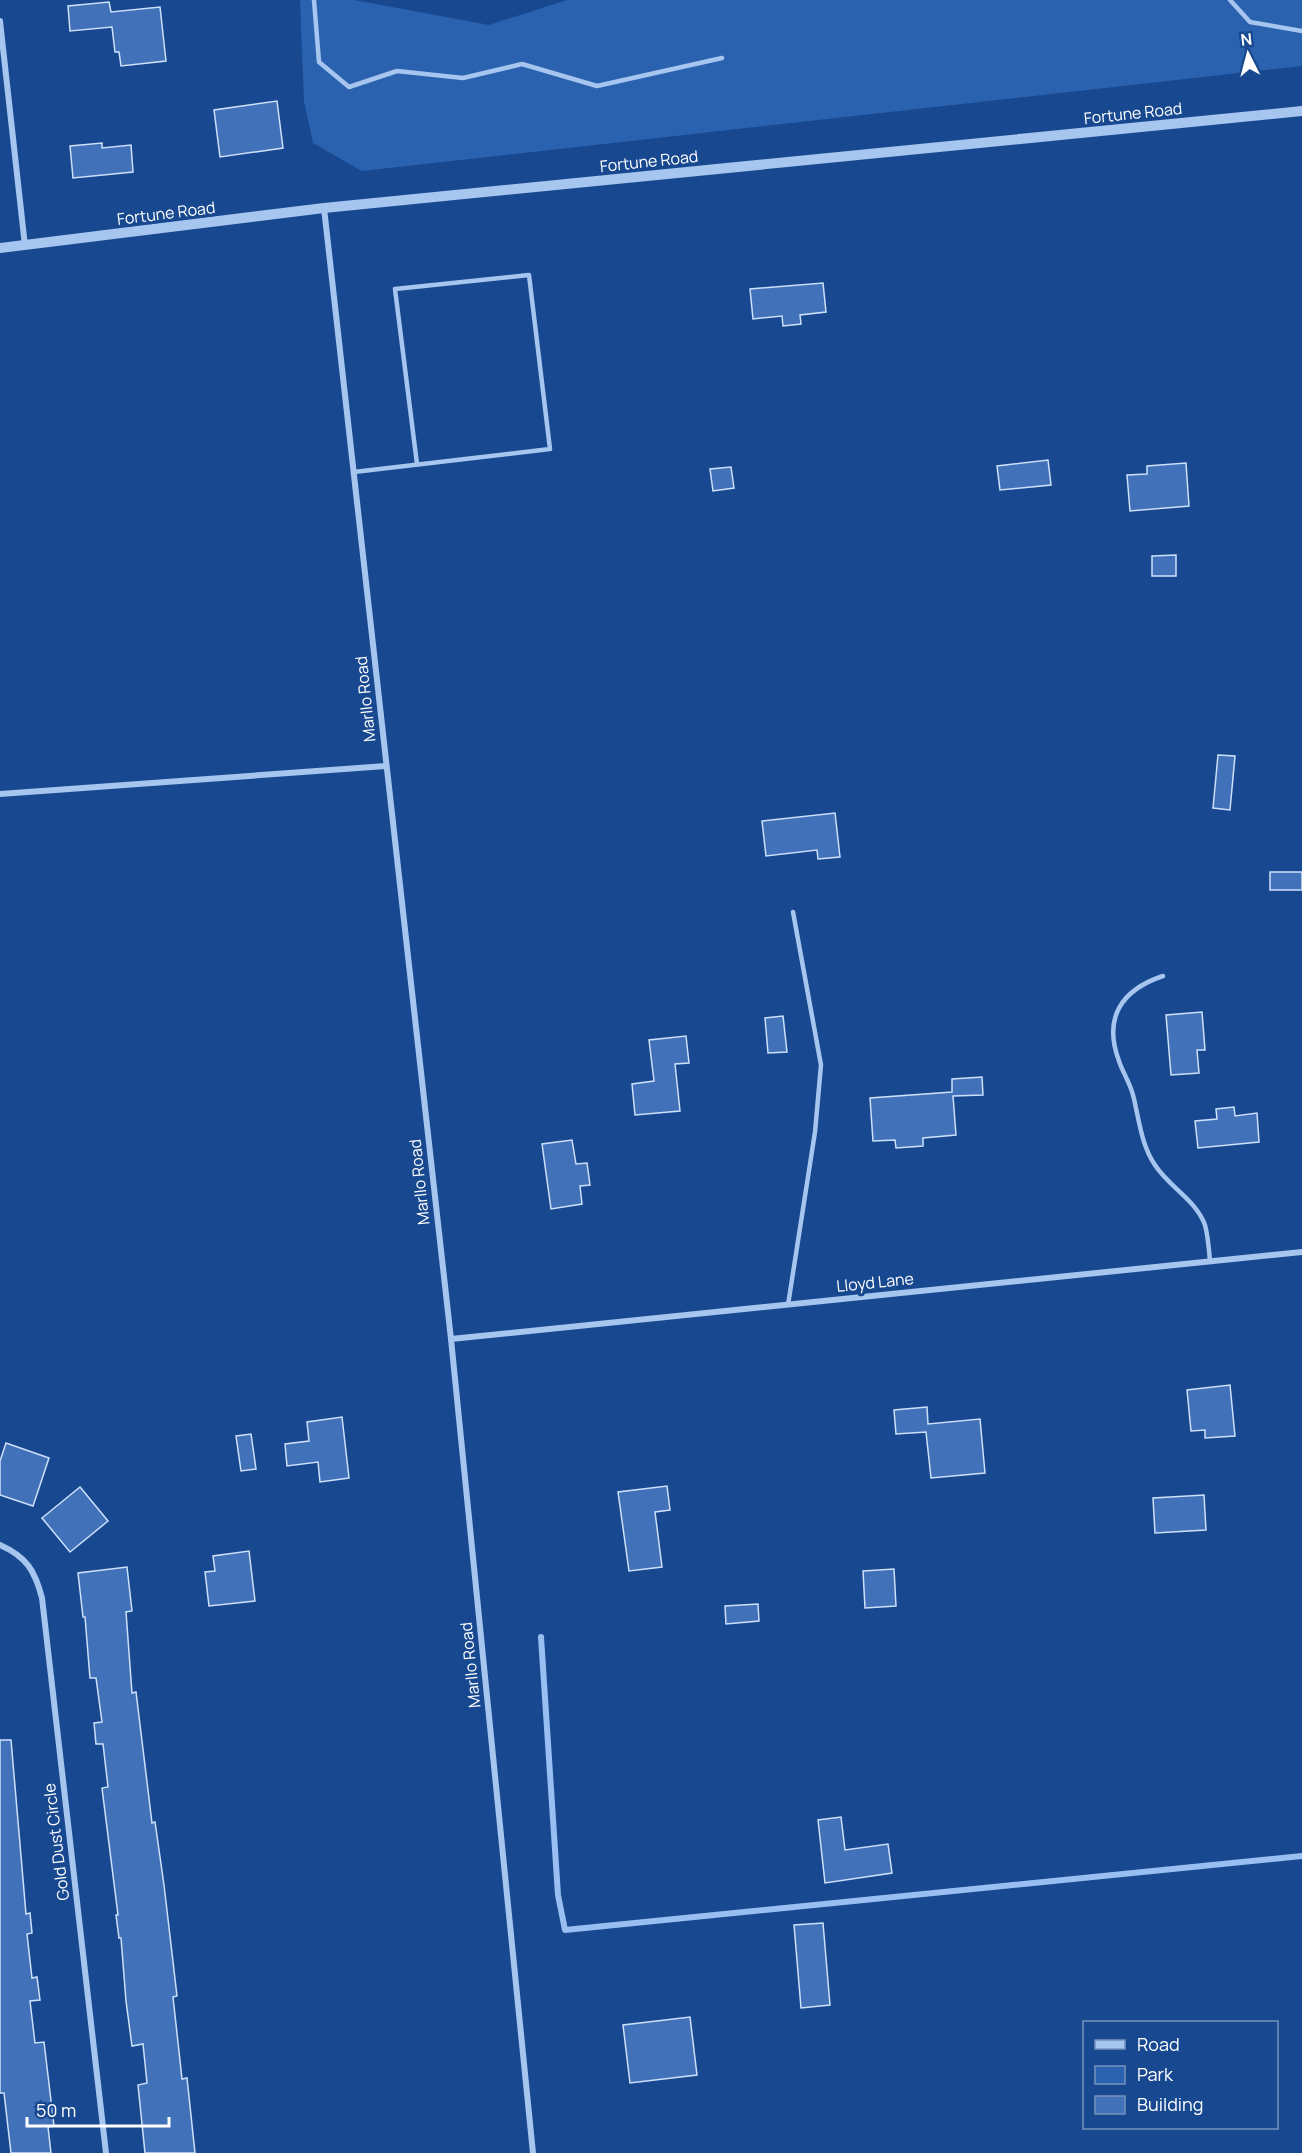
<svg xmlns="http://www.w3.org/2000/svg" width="1302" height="2153" font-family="Manrope,sans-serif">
<rect width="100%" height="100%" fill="#184990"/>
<!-- green -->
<polygon fill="#2b62af" points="300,0 354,0 489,25 567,0 1302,0 1302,66 362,171 313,143 304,101"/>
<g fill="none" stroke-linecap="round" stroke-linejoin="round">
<!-- stream -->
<polyline stroke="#99bff2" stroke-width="6" points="541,1637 558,1895 565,1930 1302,1856"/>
</g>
<!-- building -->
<g fill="#4172b9" stroke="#cde0fb" stroke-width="1.5">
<polygon points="109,2 111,12 160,7 166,61 121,66 119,52 115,52 112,27 70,31 68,6"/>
<polygon points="277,101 283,148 220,157 214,110"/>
<polygon points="102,143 102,148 131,145 133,172 73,178 70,146"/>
<polygon points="823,283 826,312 800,315 801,324 783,326 782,316 753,319 750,289"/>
<polygon points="1048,460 1051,485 1000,490 997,466"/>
<polygon points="1186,463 1189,506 1130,511 1127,475 1147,474 1147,466"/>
<polygon points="731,467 734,488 713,491 710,469"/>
<polygon points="1176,555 1176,576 1152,576 1152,556"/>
<polygon points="1218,755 1235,756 1230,810 1213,808"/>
<polygon points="835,813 840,857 818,859 817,850 766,856 762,821"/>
<rect x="1270" y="872" width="32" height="18"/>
<polygon points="1202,1012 1205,1050 1197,1050 1199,1073 1171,1075 1166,1015"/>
<polygon points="783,1016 787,1052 768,1053 765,1018"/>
<polygon points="686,1036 689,1063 675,1064 680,1111 635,1115 632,1084 654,1081 649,1040"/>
<polygon points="982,1077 983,1095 953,1096 956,1135 923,1138 923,1146 896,1148 895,1140 873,1141 870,1098 952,1092 952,1079"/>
<polygon points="1234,1107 1235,1116 1257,1113 1259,1142 1198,1148 1195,1121 1217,1119 1216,1109"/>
<polygon points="572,1140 576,1164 587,1163 590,1185 580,1186 582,1204 551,1209 542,1144"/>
<polygon points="1230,1385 1235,1436 1205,1438 1205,1430 1191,1431 1187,1390"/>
<polygon points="927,1407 928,1424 980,1419 985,1473 931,1478 926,1432 896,1434 894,1410"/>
<polygon points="342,1417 349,1478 320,1482 318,1462 287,1466 285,1444 309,1441 307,1422"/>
<polygon points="251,1434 256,1469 241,1471 236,1436"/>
<polygon points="6,1443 49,1458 33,1506 0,1495 0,1461"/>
<polygon points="667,1486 670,1510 655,1512 662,1567 629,1571 618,1492"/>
<polygon points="80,1487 108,1521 70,1552 42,1518"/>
<polygon points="1204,1495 1206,1530 1155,1533 1153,1498"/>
<polygon points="249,1551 255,1601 209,1606 205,1572 215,1571 213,1556"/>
<polygon points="127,1567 132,1611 126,1612 132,1693 136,1692 152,1823 155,1822 164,1885 177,1996 173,1997 182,2079 187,2078 195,2153 145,2153 138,2085 147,2083 143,2044 132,2046 126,2001 121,1938 119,1938 116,1915 118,1915 102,1788 108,1787 103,1744 96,1744 94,1723 102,1722 96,1678 90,1678 85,1617 83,1617 78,1573"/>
<polygon points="894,1569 896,1606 865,1608 863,1571"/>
<polygon points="758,1604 759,1621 726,1624 725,1606"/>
<polygon points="0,1740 11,1740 26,1914 30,1913 32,1933 27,1934 32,1978 37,1977 40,2000 30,2001 35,2043 44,2042 54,2126 48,2127 51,2153 11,2153 4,2093 0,2093"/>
<polygon points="841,1817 845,1850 888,1844 892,1873 825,1883 818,1820"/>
<polygon points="823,1923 830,2005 801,2008 794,1925"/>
<polygon points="690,2017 697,2075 630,2083 623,2025"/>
</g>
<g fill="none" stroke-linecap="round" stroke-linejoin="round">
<!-- service -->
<g stroke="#a6c5ef" stroke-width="4.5">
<polyline points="314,0 319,62 349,87 397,71 463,78 522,64 597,86 722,58"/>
<polyline points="1230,0 1250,22 1302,31"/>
<polyline points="354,472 550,449 529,275 395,289 417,464"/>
<path d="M1163 976C1121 990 1103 1018 1119 1061 1123 1073 1130 1083 1133 1095 1139 1118 1141 1145 1155 1165 1169 1187 1196 1200 1205 1225 1208 1236 1209 1249 1210 1261"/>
<polyline points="788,1305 815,1132 821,1065 793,912"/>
</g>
<!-- minor -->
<g stroke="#a6c5ef" stroke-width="6">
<polyline points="0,21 25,246"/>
<polyline points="324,208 451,1339 533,2153"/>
<polyline points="0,794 386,766"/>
<polyline points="451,1339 1302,1252"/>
<path d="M0 1545C27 1557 35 1571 42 1598L106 2153"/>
</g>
<!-- tertiary -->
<polyline stroke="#a6c5ef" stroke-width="10" points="0,248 324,208 1302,111"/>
</g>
<g text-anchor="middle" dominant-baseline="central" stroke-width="6" stroke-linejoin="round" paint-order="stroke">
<!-- street labels -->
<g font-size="16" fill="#fff" stroke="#184990">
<text transform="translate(1133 113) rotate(-6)">Fortune Road</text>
<text transform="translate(649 161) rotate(-6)">Fortune Road</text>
<text transform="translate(166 213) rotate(-7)">Fortune Road</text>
<text transform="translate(365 699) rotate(-96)">Marllo Road</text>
<text transform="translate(419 1182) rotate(-96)">Marllo Road</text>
<text transform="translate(875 1282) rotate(-6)">Lloyd Lane</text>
<text transform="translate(470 1665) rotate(-96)">Marllo Road</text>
<text transform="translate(56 1842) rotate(-97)">Gold Dust Circle</text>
</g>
</g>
<!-- legend -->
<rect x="1083" y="2021" width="195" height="108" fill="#184990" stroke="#7492bc" stroke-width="1.5"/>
<rect x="1095" y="2040" width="30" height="9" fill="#a6c5ef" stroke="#7492bc" stroke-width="1.5"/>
<text x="1137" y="2051" font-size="18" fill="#ffffff">Road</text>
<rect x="1095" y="2066" width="30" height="18" fill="#2b62af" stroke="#7492bc" stroke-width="1.5"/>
<text x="1137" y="2081" font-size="18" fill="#ffffff">Park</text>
<rect x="1095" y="2096" width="30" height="18" fill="#4172b9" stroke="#7492bc" stroke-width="1.5"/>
<text x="1137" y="2111" font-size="18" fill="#ffffff">Building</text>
<!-- north arrow -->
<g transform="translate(1248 54) rotate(354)" stroke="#184990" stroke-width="4.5" paint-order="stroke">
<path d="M0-4.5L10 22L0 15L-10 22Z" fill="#ffffff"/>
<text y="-9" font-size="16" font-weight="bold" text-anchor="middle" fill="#ffffff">N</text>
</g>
<!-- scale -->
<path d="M27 2117v9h142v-9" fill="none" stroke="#ffffff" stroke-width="3"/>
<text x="36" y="2117" font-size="18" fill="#ffffff" stroke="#184990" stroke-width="4.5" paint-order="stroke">50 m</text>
</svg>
